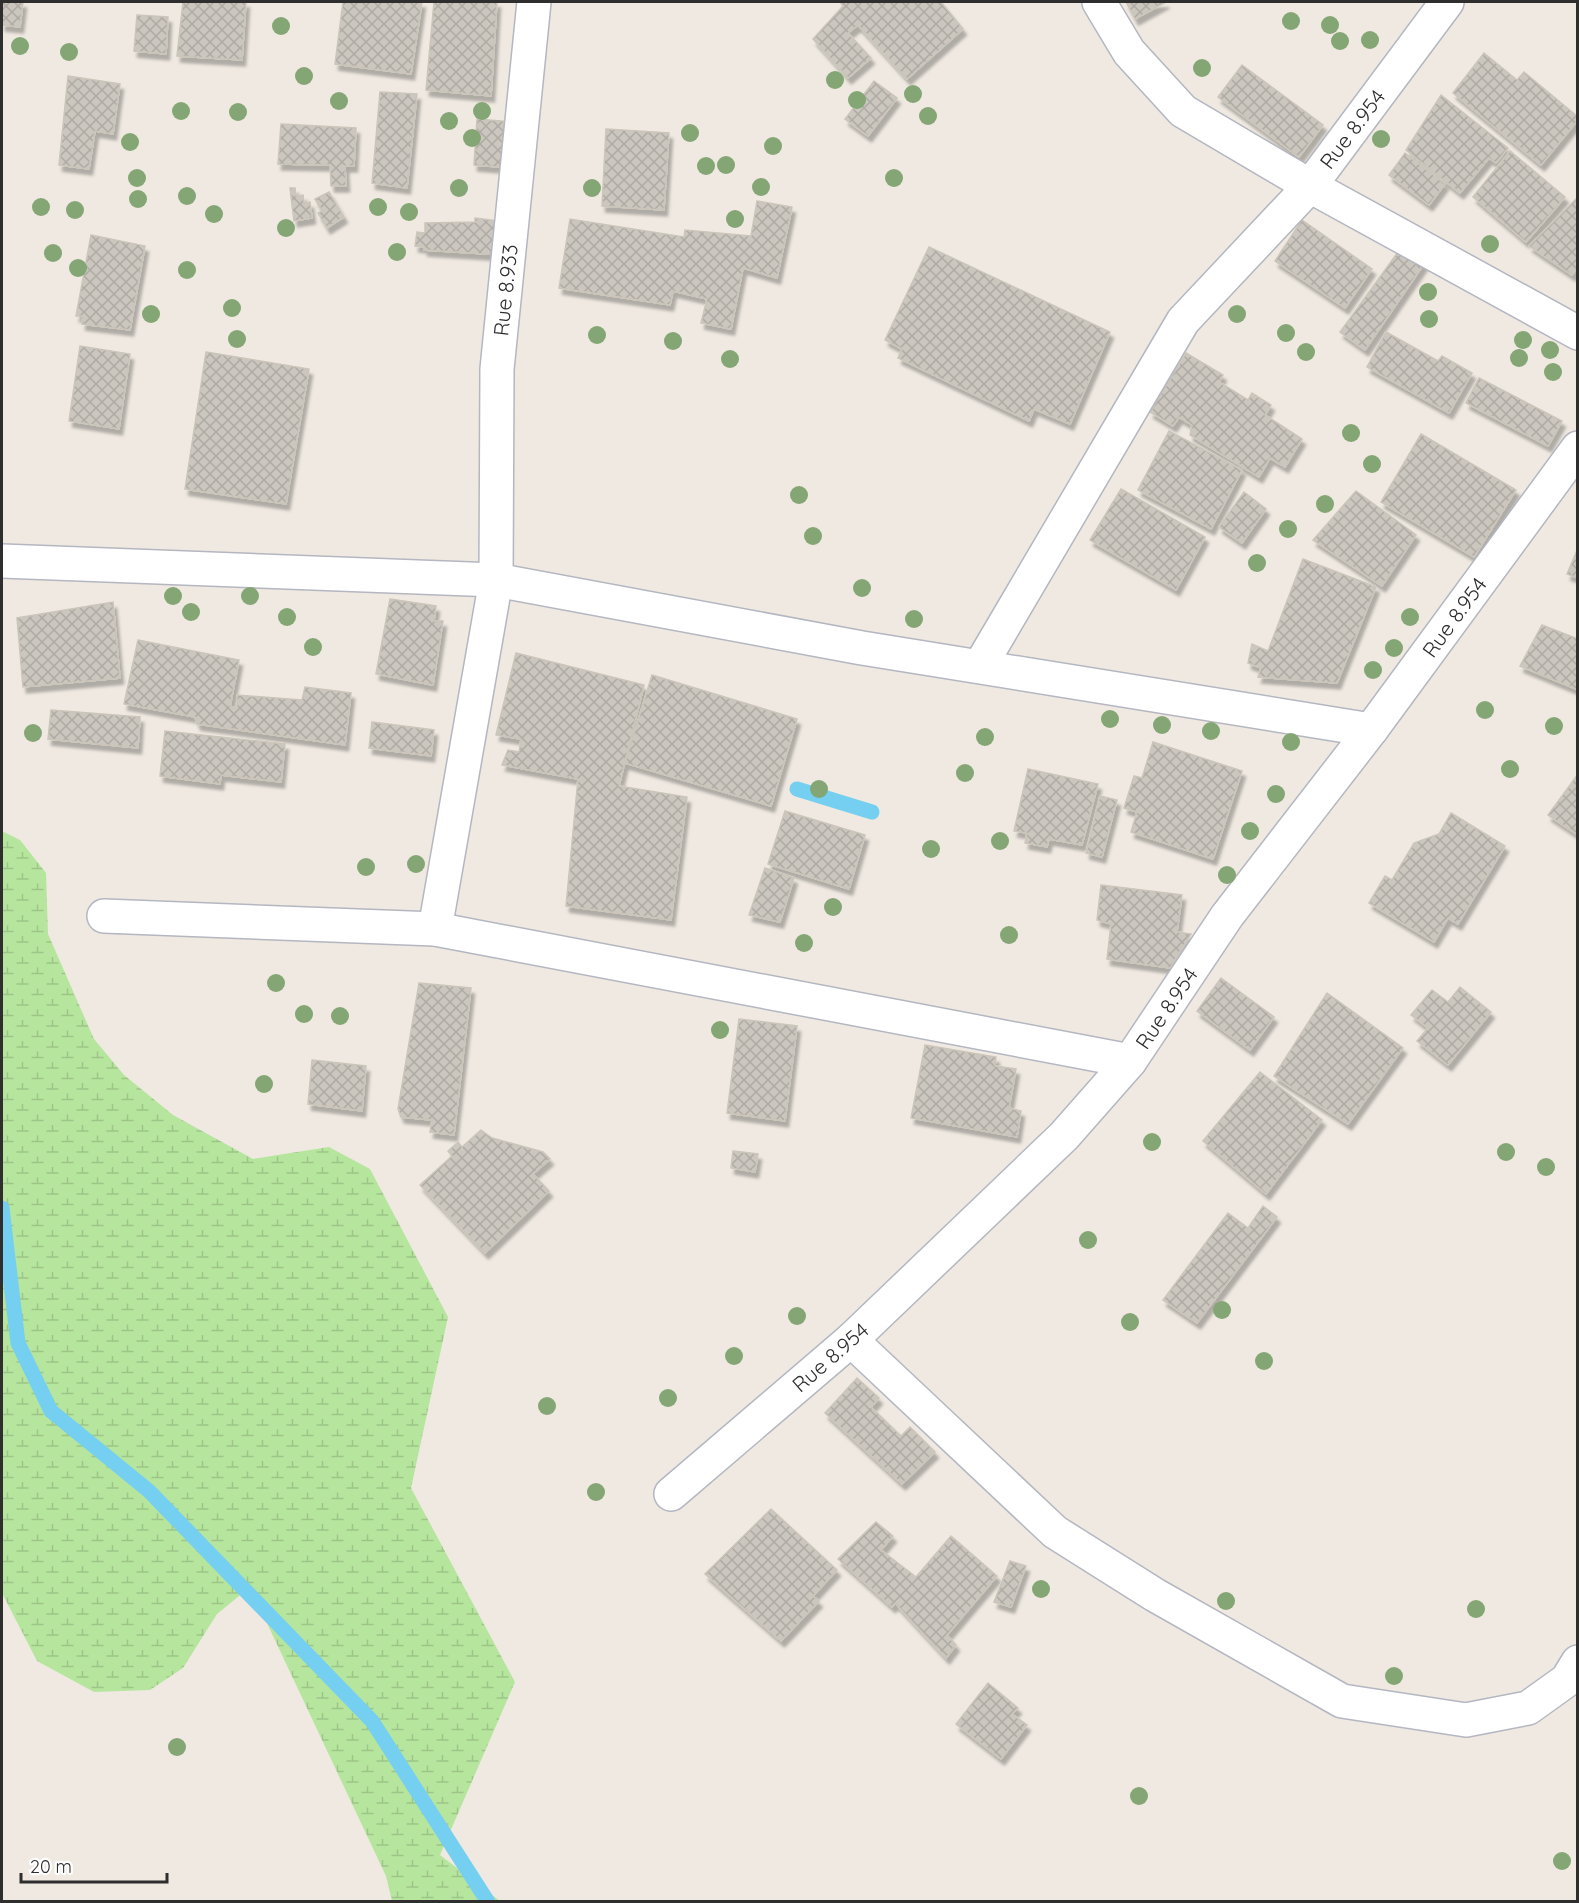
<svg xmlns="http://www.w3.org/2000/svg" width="1579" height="1903" font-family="Quicksand,sans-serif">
<defs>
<pattern id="wetland-marsh" width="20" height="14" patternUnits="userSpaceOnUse" patternTransform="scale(1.5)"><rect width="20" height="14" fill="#b6e59e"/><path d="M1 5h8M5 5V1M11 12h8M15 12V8" fill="none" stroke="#9dc588"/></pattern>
<pattern id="building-cross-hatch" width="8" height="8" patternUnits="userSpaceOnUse" patternTransform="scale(1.5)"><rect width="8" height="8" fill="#cbc7bf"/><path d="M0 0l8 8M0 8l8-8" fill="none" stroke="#afaba4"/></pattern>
<filter id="shadow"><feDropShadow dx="3.5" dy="6" stdDeviation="1.5" flood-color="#0004"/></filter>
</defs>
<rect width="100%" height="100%" fill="#efe9e1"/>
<!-- wetland -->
<polygon fill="url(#wetland-marsh)" points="2,831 20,840 46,873 48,934 94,1039 124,1075 173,1115 253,1159 329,1147 370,1169 448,1317 411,1488 515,1682 440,1855 500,1901 392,1901 386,1876 250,1587 217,1614 183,1668 150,1690 94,1692 37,1661 2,1593"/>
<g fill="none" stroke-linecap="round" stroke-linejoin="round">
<!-- stream -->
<g stroke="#75cff0" stroke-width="15">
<polyline points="797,789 872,812"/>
<polyline points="2,1208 18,1343 51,1411 149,1491 372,1721 488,1902"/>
</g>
</g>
<!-- building -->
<g fill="url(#building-cross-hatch)" stroke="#cbc5ba" stroke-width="1.5" filter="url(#shadow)">
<polygon points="2,2 23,2 20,27 2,25"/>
<polygon points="183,2 246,2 242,60 177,56"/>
<polygon points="343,2 422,2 411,74 335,64"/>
<polygon points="434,2 497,2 491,96 426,90"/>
<polygon points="840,2 941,2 963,29 907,79 858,25 848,33 871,58 848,78 813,39 843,6"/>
<polygon points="1126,2 1166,2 1135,19"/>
<polygon points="137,15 168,17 166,54 134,51"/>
<polygon points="1484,53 1517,80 1524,72 1578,117 1578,120 1541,165 1453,93"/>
<polygon points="1242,65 1323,125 1299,157 1218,97"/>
<polygon points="68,76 120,84 113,134 95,131 89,169 59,165"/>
<polygon points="874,81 897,98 868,136 845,119"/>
<polygon points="380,92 417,94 407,188 372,183"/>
<polygon points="1441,95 1508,148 1496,163 1489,158 1460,193 1406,150"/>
<polygon points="477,119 514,122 512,168 474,165"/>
<polygon points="281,124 356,128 354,166 345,166 346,186 331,186 330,165 278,164"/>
<polygon points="606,129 669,133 664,210 602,206"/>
<polygon points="1510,151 1565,197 1526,242 1473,197"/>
<polygon points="1405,153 1445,184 1429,205 1389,175"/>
<polygon points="290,188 295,188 296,196 303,195 304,203 310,202 312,218 294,221"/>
<polygon points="329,192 344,217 327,228 318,213 322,211 315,199"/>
<polygon points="1578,197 1578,267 1572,275 1529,246"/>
<polygon points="757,201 792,207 777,278 743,268 731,329 701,323 707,299 673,291 670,305 559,288 570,219 684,237 685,230 751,236"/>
<polygon points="475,218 505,222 502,255 424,250 425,247 415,246 417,232 425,233 425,223 475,222"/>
<polygon points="1302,220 1372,269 1345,308 1275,261"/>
<polygon points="91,235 145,246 130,330 82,324 83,316 76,316"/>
<polygon points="1403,245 1426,261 1365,350 1340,332"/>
<polygon points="929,247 1110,332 1070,424 1034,409 1029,421 898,358 902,349 885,340"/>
<polygon points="1386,332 1438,361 1442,356 1472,373 1449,413 1367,367"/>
<polygon points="80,346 130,354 119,429 69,421"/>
<polygon points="206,352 309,369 286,504 185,489"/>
<polygon points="1186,353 1223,375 1219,382 1248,400 1252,393 1271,405 1265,415 1302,439 1285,467 1270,458 1259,477 1190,435 1192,425 1179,417 1173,426 1150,412"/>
<polygon points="1479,378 1562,421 1548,446 1466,403"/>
<polygon points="1169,431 1242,470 1211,529 1138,490"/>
<polygon points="1421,434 1516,490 1474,557 1381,502"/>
<polygon points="1121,489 1205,537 1176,590 1090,540"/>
<polygon points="1356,491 1416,535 1382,586 1313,540"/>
<polygon points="1244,492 1266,509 1242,543 1219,527"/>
<polygon points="1578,548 1578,578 1567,574"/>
<polygon points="1303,559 1376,587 1337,683 1258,677 1261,668 1248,663 1252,644 1268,651"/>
<polygon points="390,599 436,606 434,621 443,621 433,685 376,674"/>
<polygon points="113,602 120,678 23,687 17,618"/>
<polygon points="1542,625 1578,639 1578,690 1520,666"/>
<polygon points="138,640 239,660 230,707 237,707 237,695 302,700 305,687 351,693 345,745 197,724 195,717 124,704"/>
<polygon points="516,653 644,685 619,786 687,797 671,920 566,906 578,779 502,765 508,750 519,752 521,739 496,735"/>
<polygon points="652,675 797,719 771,806 625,763"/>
<polygon points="51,710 140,717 138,748 48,739"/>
<polygon points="372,722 434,730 431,756 369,748"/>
<polygon points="165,731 285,744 281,782 221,775 220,784 160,776"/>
<polygon points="1153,742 1242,771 1213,859 1131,832 1137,812 1124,808 1134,776 1142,778"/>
<polygon points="1028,769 1098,784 1082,845 1049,839 1047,847 1025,843 1027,833 1014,831"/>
<polygon points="1578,774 1578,835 1548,815"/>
<polygon points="1100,796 1117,800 1102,857 1086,853"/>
<polygon points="785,811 865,835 849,889 768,864"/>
<polygon points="1451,813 1505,846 1458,924 1448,918 1434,942 1369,903 1385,876 1392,880 1414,843 1439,834"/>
<polygon points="765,868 794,878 780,922 749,915"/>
<polygon points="1101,885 1182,895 1177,932 1191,934 1170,968 1107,959 1111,924 1097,920"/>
<polygon points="1221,978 1274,1017 1250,1050 1197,1011"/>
<polygon points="419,983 471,988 454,1135 430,1132 432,1120 401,1117 398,1109"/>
<polygon points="1460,987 1491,1012 1448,1065 1417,1041 1428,1028 1411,1015 1432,990 1448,1002"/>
<polygon points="1327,993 1403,1048 1348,1124 1274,1076"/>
<polygon points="739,1019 797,1026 785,1121 727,1113"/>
<polygon points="925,1045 996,1057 995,1066 1016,1069 1009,1108 1021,1111 1017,1137 911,1118"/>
<polygon points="312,1060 366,1066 362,1111 308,1104"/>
<polygon points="1260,1072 1322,1120 1266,1194 1203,1141"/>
<polygon points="481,1130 492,1138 543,1152 550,1159 533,1174 549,1191 485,1253 420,1185 452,1156 448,1151 458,1142 462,1147"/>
<polygon points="733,1151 758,1154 755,1172 731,1168"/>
<polygon points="1263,1206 1277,1217 1197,1323 1163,1300 1228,1213 1248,1228"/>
<polygon points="857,1378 879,1398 871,1407 901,1436 910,1427 935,1452 902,1484 825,1413"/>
<polygon points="771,1509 837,1570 813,1596 819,1601 781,1641 705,1574"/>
<polygon points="876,1522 893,1536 881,1550 916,1577 951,1536 997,1576 947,1635 956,1645 946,1658 895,1603 892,1607 838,1559"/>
<polygon points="1010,1561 1026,1566 1011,1607 994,1602"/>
<polygon points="988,1683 1018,1708 1012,1714 1027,1725 1001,1759 956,1724"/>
</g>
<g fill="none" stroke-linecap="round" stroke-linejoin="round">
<!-- minor casing -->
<g stroke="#b4b7c1" stroke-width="36">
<g id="minor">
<polyline points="1447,2 1310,186 1578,333"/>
<polyline points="2,561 496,580 862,648 1371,730"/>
<polyline points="980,666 1183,321 1310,186 1183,111 1129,52 1099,2"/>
<polyline points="104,916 435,929 1130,1061"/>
<polyline points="435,929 496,580 497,369 534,2"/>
<polyline points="851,1340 1055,1532 1155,1595 1342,1701 1466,1720 1528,1708 1567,1680 1578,1662"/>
<polyline points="671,1494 851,1340 1064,1136 1130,1061 1227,916 1371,730 1578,448"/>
</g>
</g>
<!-- minor -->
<use href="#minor" stroke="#fff" stroke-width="33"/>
</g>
<!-- trees -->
<g fill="#84a574">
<circle cx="1291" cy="21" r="9"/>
<circle cx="1330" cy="25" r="9"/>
<circle cx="281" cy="26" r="9"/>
<circle cx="1370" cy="40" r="9"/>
<circle cx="1340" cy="41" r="9"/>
<circle cx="20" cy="46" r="9"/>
<circle cx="69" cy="52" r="9"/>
<circle cx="1202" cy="68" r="9"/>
<circle cx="304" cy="76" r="9"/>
<circle cx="835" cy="80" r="9"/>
<circle cx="913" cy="94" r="9"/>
<circle cx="857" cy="100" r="9"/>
<circle cx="339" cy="101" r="9"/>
<circle cx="181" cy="111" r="9"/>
<circle cx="482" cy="111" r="9"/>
<circle cx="238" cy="112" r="9"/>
<circle cx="928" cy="116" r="9"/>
<circle cx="449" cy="121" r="9"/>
<circle cx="690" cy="133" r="9"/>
<circle cx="472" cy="138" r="9"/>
<circle cx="1381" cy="139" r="9"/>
<circle cx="130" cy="142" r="9"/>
<circle cx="773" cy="146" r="9"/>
<circle cx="726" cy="165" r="9"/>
<circle cx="706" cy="166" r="9"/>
<circle cx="137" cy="178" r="9"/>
<circle cx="894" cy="178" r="9"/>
<circle cx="761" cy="187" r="9"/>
<circle cx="459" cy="188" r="9"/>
<circle cx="592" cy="188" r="9"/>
<circle cx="187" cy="196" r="9"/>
<circle cx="138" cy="199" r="9"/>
<circle cx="41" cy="207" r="9"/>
<circle cx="378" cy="207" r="9"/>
<circle cx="75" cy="210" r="9"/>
<circle cx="409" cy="212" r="9"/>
<circle cx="214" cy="214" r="9"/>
<circle cx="735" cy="219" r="9"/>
<circle cx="286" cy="228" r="9"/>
<circle cx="1490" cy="244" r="9"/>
<circle cx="397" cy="252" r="9"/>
<circle cx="53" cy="253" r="9"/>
<circle cx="78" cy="268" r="9"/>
<circle cx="187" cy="270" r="9"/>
<circle cx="1428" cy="292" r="9"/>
<circle cx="232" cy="308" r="9"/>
<circle cx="151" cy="314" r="9"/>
<circle cx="1237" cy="314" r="9"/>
<circle cx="1429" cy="319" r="9"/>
<circle cx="1286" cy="333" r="9"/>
<circle cx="597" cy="335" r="9"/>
<circle cx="237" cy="339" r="9"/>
<circle cx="1523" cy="340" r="9"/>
<circle cx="673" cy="341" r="9"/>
<circle cx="1550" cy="350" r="9"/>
<circle cx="1306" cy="352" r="9"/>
<circle cx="1519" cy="358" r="9"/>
<circle cx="730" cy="359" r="9"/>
<circle cx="1553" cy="372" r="9"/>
<circle cx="1351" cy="433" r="9"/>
<circle cx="1372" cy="464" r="9"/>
<circle cx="799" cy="495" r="9"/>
<circle cx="1325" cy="504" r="9"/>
<circle cx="1288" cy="529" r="9"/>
<circle cx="813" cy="536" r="9"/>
<circle cx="1257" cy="563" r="9"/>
<circle cx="862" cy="588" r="9"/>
<circle cx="173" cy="596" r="9"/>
<circle cx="250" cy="596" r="9"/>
<circle cx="191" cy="612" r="9"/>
<circle cx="287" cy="617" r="9"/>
<circle cx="1410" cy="617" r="9"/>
<circle cx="914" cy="619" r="9"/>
<circle cx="313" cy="647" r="9"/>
<circle cx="1394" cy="648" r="9"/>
<circle cx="1373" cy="670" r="9"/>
<circle cx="1485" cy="710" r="9"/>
<circle cx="1110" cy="719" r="9"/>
<circle cx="1162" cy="725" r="9"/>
<circle cx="1554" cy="726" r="9"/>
<circle cx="1211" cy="731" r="9"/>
<circle cx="33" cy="733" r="9"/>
<circle cx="985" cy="737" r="9"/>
<circle cx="1291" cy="742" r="9"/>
<circle cx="1510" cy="769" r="9"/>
<circle cx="965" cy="773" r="9"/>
<circle cx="819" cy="789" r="9"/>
<circle cx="1276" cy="794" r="9"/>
<circle cx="1250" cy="831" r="9"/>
<circle cx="1000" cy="841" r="9"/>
<circle cx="931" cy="849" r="9"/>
<circle cx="416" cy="864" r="9"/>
<circle cx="366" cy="867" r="9"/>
<circle cx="1227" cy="875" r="9"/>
<circle cx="833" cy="907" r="9"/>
<circle cx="1009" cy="935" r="9"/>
<circle cx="804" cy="943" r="9"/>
<circle cx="276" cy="983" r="9"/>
<circle cx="304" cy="1014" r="9"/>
<circle cx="340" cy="1016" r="9"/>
<circle cx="720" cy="1030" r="9"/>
<circle cx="264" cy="1084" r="9"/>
<circle cx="1152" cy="1142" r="9"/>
<circle cx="1506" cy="1152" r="9"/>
<circle cx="1546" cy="1167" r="9"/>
<circle cx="1088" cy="1240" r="9"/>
<circle cx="1222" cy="1310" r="9"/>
<circle cx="797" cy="1316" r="9"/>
<circle cx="1130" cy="1322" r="9"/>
<circle cx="734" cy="1356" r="9"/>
<circle cx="1264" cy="1361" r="9"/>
<circle cx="668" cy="1398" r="9"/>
<circle cx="547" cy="1406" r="9"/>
<circle cx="596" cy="1492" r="9"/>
<circle cx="1041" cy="1589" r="9"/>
<circle cx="1226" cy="1601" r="9"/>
<circle cx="1476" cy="1609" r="9"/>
<circle cx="1394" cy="1676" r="9"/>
<circle cx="177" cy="1747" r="9"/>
<circle cx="1139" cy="1796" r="9"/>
<circle cx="1562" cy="1861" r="9"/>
</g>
<g text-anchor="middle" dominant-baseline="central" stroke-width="6" stroke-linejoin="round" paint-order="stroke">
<!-- street labels -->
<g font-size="21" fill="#2e2e2e" stroke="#fff">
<text transform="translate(1352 129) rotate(-53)">Rue 8.954</text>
<text transform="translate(505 290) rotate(-84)">Rue 8.933</text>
<text transform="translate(1454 617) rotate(-54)">Rue 8.954</text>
<text transform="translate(1166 1008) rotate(-56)">Rue 8.954</text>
<text transform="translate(830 1357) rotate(-41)">Rue 8.954</text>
</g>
</g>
<!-- border -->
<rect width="1579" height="1903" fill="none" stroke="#2e2e2e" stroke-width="6"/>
<!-- scale -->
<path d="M21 1873v9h146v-9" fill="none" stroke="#2e2e2e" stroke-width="3"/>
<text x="30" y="1873" font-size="18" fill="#2e2e2e" stroke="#ffffff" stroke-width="4.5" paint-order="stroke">20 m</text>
</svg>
